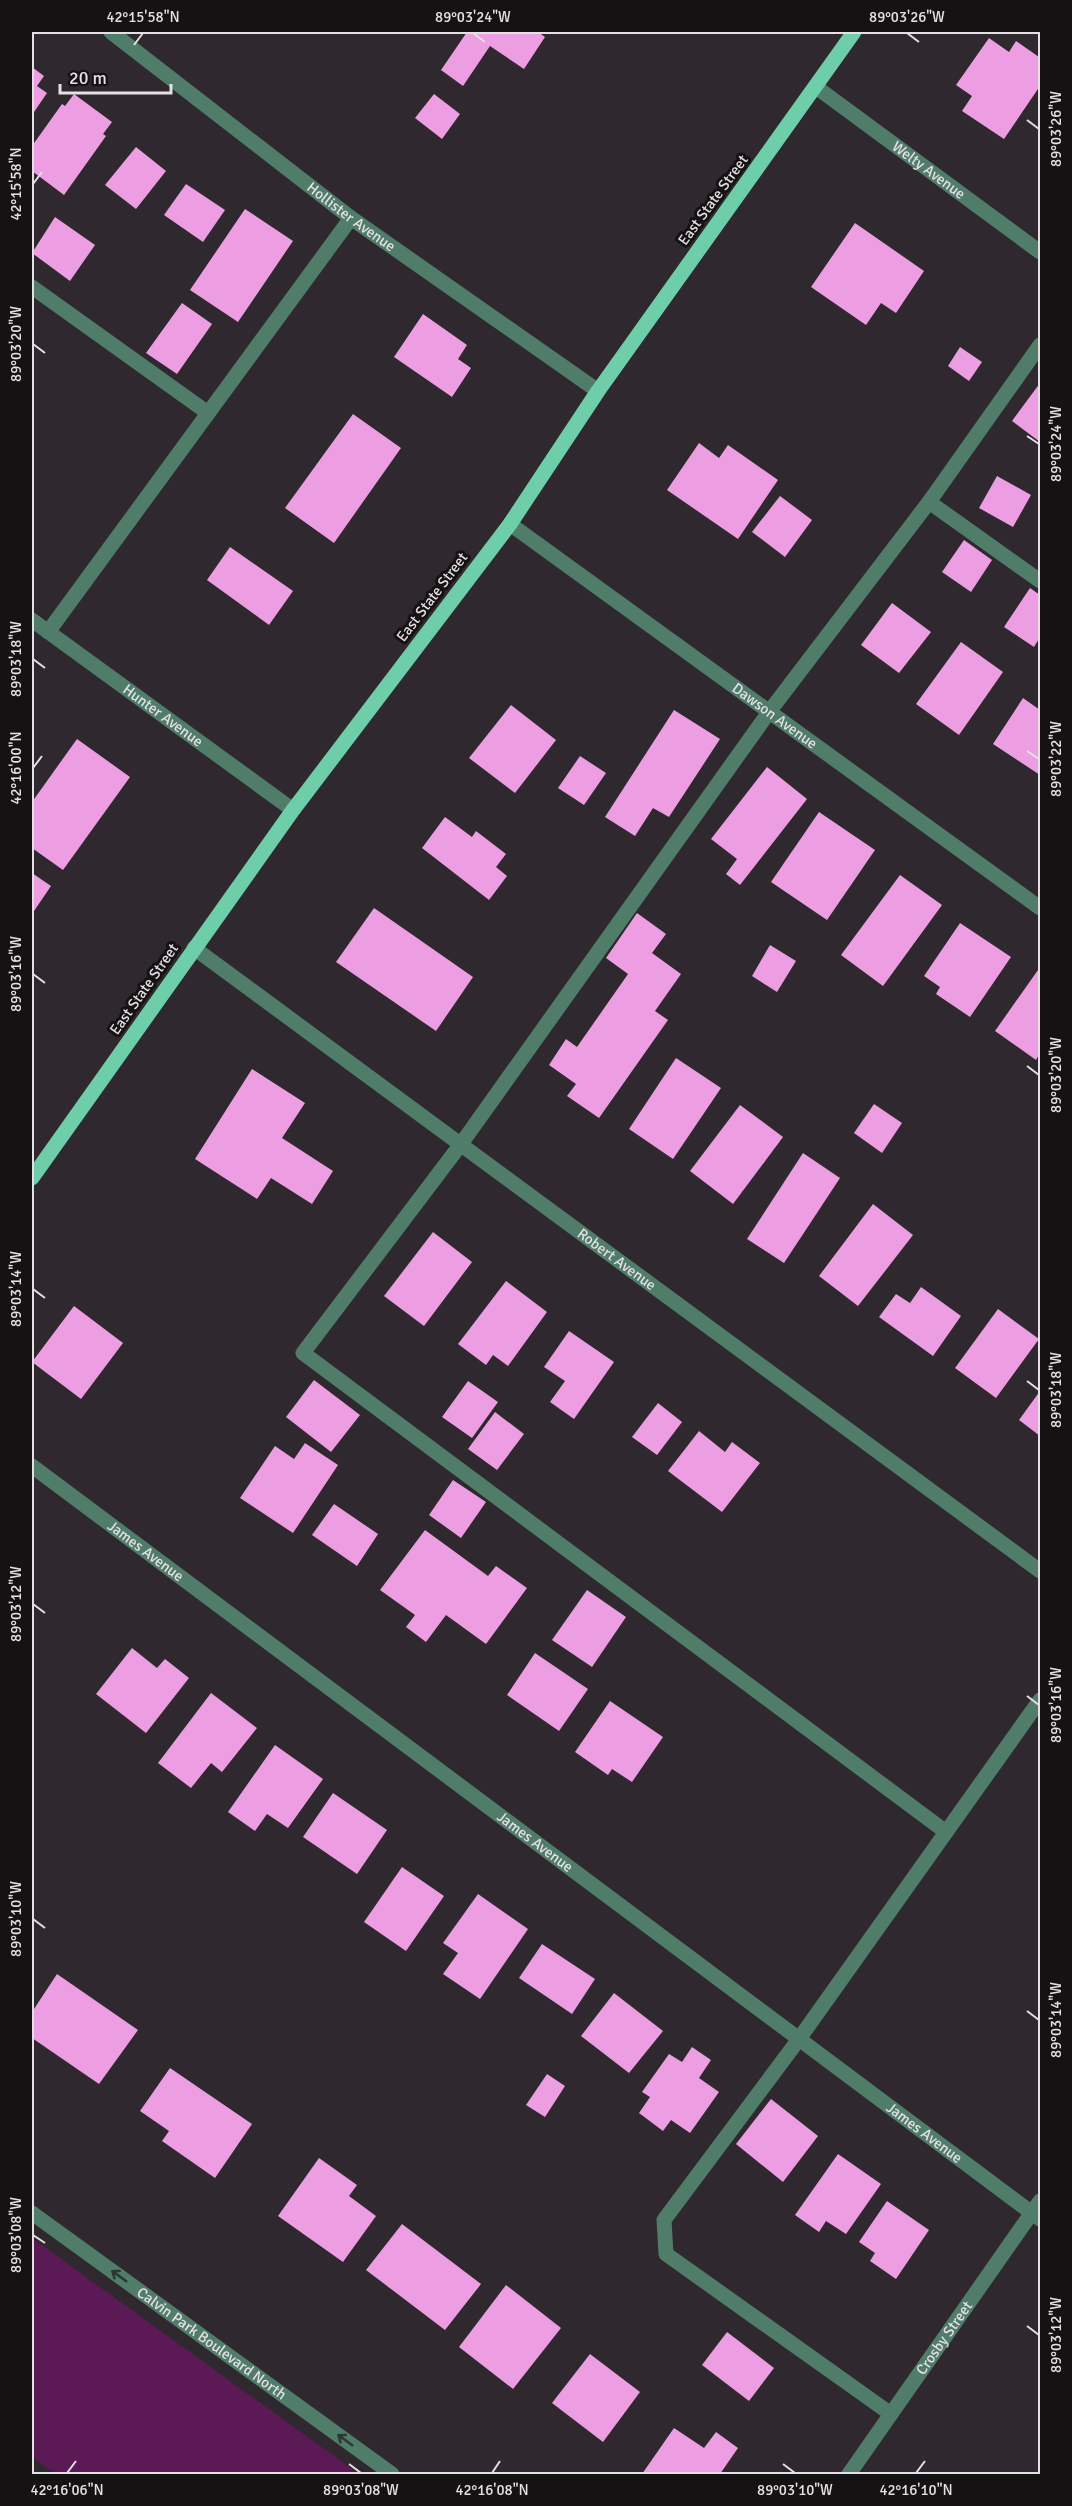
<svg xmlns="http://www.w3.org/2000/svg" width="1072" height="2506" font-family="Signika,sans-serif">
<rect width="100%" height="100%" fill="#2f282e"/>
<!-- green -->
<polygon fill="#5b1a55" points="32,2238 359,2474 56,2474 32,2457"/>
<!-- building -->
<g fill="#ed9ee2">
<polygon points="467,32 538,32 545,37 524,69 490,46 463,86 441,70"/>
<polygon points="989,38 1009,52 1016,41 1039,57 1040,55 1040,86 1004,139 962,111 972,96 956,85"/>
<polygon points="32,67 44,76 37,86 47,93 32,115"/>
<polygon points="74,94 112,122 103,134 106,136 64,195 32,171 32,146 62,104 65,106"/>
<polygon points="434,94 460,114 442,139 415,118"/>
<polygon points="136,147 166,171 136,209 105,185"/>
<polygon points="186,184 225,210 203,242 164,215"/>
<polygon points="245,209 293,241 238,322 190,290"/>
<polygon points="55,217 95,245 70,281 32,253"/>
<polygon points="855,223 924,271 896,313 881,303 866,325 811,287"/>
<polygon points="182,303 212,324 177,374 146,353"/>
<polygon points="423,314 467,345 458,359 471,368 452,397 394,357"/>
<polygon points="960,347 982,362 969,381 948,366"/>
<polygon points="1040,383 1040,442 1012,421"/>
<polygon points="353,414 401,448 334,543 285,508"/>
<polygon points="699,443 719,458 728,445 778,480 738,539 667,490"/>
<polygon points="997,476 1031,495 1013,527 979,508"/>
<polygon points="780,496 812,520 785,557 752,532"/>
<polygon points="964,540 992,560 971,592 942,572"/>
<polygon points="230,547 293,591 269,625 207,580"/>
<polygon points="1030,588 1040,595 1040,637 1034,647 1004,627"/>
<polygon points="892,603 931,632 899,673 861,645"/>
<polygon points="961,642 1003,672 959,735 916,704"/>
<polygon points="1023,698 1040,710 1040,775 993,744"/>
<polygon points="511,705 556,740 515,793 469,758"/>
<polygon points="674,710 720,739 669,817 653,808 635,836 605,817"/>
<polygon points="77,739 130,777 63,870 32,848 32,802"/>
<polygon points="580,756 606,773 584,805 558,788"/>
<polygon points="767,767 807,799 740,885 726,874 737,859 711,839"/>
<polygon points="819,812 875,850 827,920 771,882"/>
<polygon points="445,817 472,837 476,831 506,854 496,867 507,876 489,900 422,848"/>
<polygon points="32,873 51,886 32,914"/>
<polygon points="900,875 942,905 883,986 841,955"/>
<polygon points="374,908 473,977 436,1031 336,962"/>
<polygon points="637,913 666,934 652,953 681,974 655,1011 668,1020 599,1118 567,1096 576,1084 549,1065 566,1039 577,1047 628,974 606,958"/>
<polygon points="960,923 1011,957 970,1017 936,994 940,987 924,976"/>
<polygon points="770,945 796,961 777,992 752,976"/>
<polygon points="1038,970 1040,972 1040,1053 1036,1060 995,1031"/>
<polygon points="676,1058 721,1088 673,1159 629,1129"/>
<polygon points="252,1069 305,1103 282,1138 333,1171 312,1204 271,1178 257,1199 195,1159"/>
<polygon points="874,1104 902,1123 882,1153 854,1133"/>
<polygon points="740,1105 783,1137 733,1204 690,1171"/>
<polygon points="803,1153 840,1178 784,1263 747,1239"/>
<polygon points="873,1204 913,1235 858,1306 819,1276"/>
<polygon points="433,1232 472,1262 424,1326 384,1296"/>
<polygon points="506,1281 547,1312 508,1366 493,1355 486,1365 458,1344"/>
<polygon points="921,1287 961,1316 933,1356 879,1317 896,1294 910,1303"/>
<polygon points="74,1306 123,1343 81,1399 32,1362"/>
<polygon points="998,1309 1039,1339 996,1398 955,1368"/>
<polygon points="569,1331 614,1362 574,1419 550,1402 565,1381 544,1367"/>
<polygon points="314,1380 360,1415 331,1452 286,1417"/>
<polygon points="468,1381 498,1402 472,1438 442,1417"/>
<polygon points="1040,1391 1040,1436 1019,1420"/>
<polygon points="658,1403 682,1422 657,1455 632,1437"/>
<polygon points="495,1412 524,1434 497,1470 468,1449"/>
<polygon points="699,1431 725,1452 732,1442 760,1463 722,1512 668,1471"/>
<polygon points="305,1443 338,1465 293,1533 240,1498 275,1446 294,1459"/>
<polygon points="453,1480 486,1502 461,1538 429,1515"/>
<polygon points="334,1504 378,1534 357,1566 312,1535"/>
<polygon points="425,1530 488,1576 496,1566 527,1588 486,1644 446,1615 426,1642 406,1627 415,1615 380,1590"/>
<polygon points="587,1590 626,1617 592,1667 552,1640"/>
<polygon points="132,1648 157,1668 165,1659 189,1678 146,1733 96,1694"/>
<polygon points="535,1653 588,1689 559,1731 507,1695"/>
<polygon points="211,1693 257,1728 222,1772 211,1763 191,1788 158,1763"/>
<polygon points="610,1701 663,1737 632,1782 612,1769 608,1775 575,1752"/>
<polygon points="275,1745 323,1779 288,1828 267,1814 255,1831 228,1812"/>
<polygon points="333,1793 387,1830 357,1874 303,1837"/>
<polygon points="402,1867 444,1896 406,1951 364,1922"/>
<polygon points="478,1894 528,1929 480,1999 443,1974 458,1953 443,1943"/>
<polygon points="542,1944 595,1979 572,2014 519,1978"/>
<polygon points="57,1974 138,2030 99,2084 32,2038 32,2012"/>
<polygon points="614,1993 663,2031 629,2073 581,2036"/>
<polygon points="692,2047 711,2060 699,2078 719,2092 690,2133 671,2120 663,2131 639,2113 650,2097 642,2092 669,2054 682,2062"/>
<polygon points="170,2068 252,2124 215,2178 162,2141 169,2131 140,2111"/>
<polygon points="547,2074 565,2086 545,2117 526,2105"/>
<polygon points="771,2099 818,2136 783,2182 736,2144"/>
<polygon points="838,2154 881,2184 846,2234 826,2221 819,2232 795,2215"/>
<polygon points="319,2158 357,2185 349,2196 376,2216 343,2262 278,2216"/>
<polygon points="887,2201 929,2230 896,2279 870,2261 875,2253 859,2242"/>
<polygon points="402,2224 481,2284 445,2330 366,2270"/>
<polygon points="506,2285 561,2328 513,2389 459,2347"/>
<polygon points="727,2332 774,2368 749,2401 702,2365"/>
<polygon points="590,2354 640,2392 603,2442 552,2403"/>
<polygon points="674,2428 704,2448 716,2432 738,2448 720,2474 642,2474"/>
</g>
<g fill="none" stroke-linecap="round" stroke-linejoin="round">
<!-- minor -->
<g stroke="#507c6a" stroke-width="15">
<path id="s1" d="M111 32 351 218 598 391"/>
<path id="s2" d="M816 87 1040 252"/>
<polyline points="32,287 208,413"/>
<polyline points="1040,345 929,502 1040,581"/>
<polyline points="929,502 769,712 461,1144 303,1353 946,1832"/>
<path id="s3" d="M510 524 1040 908"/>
<path id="s4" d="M32 620 293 810"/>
<polyline points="48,632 351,218"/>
<path id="s5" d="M194 948 1040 1571"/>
<path id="s6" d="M32 1466 1040 2219"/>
<path id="s7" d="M32 2213 392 2474"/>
<polyline points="891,2414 666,2254 664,2220 799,2039 1040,1700"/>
<path id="s8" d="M849 2474 1040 2201"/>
</g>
<!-- major -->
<polyline stroke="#6dcea9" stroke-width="15" points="32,1178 293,810 510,524 598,391 854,32"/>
</g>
<!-- one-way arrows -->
<defs><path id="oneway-shaft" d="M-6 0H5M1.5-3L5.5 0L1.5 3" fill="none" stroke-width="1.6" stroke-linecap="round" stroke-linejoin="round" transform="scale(1.5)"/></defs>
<g stroke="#2a3732">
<use href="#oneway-shaft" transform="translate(119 2276) rotate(-144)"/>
<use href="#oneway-shaft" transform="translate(345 2440) rotate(-144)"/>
</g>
<!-- ticks -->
<path fill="none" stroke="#e5e0e4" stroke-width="2" d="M473 33 485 42M907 33 919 42M134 45 143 33M1027 120 1039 129M33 184 42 172M33 344 45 353M1027 436 1039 444M33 659 45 668M1027 751 1039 759M33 768 42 756M33 974 45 983M1027 1066 1039 1075M33 1289 45 1298M1027 1381 1039 1390M33 1604 45 1613M1027 1696 1039 1705M33 1919 45 1928M1027 2011 1039 2020M33 2235 45 2243M1027 2326 1039 2335M349 2464 361 2473M783 2464 795 2473M67 2473 76 2461M492 2473 500 2461M916 2473 925 2461"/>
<g text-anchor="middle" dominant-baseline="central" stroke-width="6" stroke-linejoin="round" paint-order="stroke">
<!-- street labels -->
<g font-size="15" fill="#e5e0e4" stroke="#151214">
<text stroke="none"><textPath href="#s2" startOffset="140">Welty Avenue</textPath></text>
<text transform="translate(713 200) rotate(-54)">East State Street</text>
<text stroke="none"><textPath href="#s1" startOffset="303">Hollister Avenue</textPath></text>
<text transform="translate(432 597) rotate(-53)">East State Street</text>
<text stroke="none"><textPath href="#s4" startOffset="162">Hunter Avenue</textPath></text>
<text stroke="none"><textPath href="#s3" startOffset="327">Dawson Avenue</textPath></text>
<text transform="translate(144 989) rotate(-55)">East State Street</text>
<text stroke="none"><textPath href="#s5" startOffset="525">Robert Avenue</textPath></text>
<text stroke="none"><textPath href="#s6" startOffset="142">James Avenue</textPath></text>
<text stroke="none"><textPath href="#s6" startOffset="628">James Avenue</textPath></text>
<text stroke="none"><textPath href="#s6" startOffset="1114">James Avenue</textPath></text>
<text stroke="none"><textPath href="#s8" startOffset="166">Crosby Street</textPath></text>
<text stroke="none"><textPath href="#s7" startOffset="222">Calvin Park Boulevard North</textPath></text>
</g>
</g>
<!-- border -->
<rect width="1072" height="2506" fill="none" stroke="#151214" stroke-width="66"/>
<!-- scale -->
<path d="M60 84v9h111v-9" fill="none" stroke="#e5e0e4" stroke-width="3"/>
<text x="69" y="84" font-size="18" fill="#e5e0e4" stroke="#151214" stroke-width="4.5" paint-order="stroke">20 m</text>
<rect x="33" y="33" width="1006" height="2440" fill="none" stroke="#e5e0e4" stroke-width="2"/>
<g font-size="15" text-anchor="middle" fill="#e5e0e4">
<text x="143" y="22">42°15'58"N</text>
<text x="473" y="22">89°03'24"W</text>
<text x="907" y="22">89°03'26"W</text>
<text transform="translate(1056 129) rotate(-90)" y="5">89°03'26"W</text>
<text transform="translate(16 184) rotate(-90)" y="5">42°15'58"N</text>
<text transform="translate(16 344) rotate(-90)" y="5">89°03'20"W</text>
<text transform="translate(1056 444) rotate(-90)" y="5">89°03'24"W</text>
<text transform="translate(16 659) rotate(-90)" y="5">89°03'18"W</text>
<text transform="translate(1056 759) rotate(-90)" y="5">89°03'22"W</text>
<text transform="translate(16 768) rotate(-90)" y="5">42°16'00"N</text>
<text transform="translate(16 974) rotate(-90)" y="5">89°03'16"W</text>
<text transform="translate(1056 1075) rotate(-90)" y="5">89°03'20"W</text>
<text transform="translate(16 1289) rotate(-90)" y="5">89°03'14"W</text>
<text transform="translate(1056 1390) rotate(-90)" y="5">89°03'18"W</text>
<text transform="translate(16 1604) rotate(-90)" y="5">89°03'12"W</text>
<text transform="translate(1056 1705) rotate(-90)" y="5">89°03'16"W</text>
<text transform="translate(16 1919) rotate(-90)" y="5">89°03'10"W</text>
<text transform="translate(1056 2020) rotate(-90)" y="5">89°03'14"W</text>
<text transform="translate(16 2235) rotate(-90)" y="5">89°03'08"W</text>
<text transform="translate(1056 2335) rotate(-90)" y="5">89°03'12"W</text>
<text x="67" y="2495">42°16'06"N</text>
<text x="361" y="2495">89°03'08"W</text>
<text x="492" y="2495">42°16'08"N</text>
<text x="795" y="2495">89°03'10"W</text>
<text x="916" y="2495">42°16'10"N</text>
</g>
</svg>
